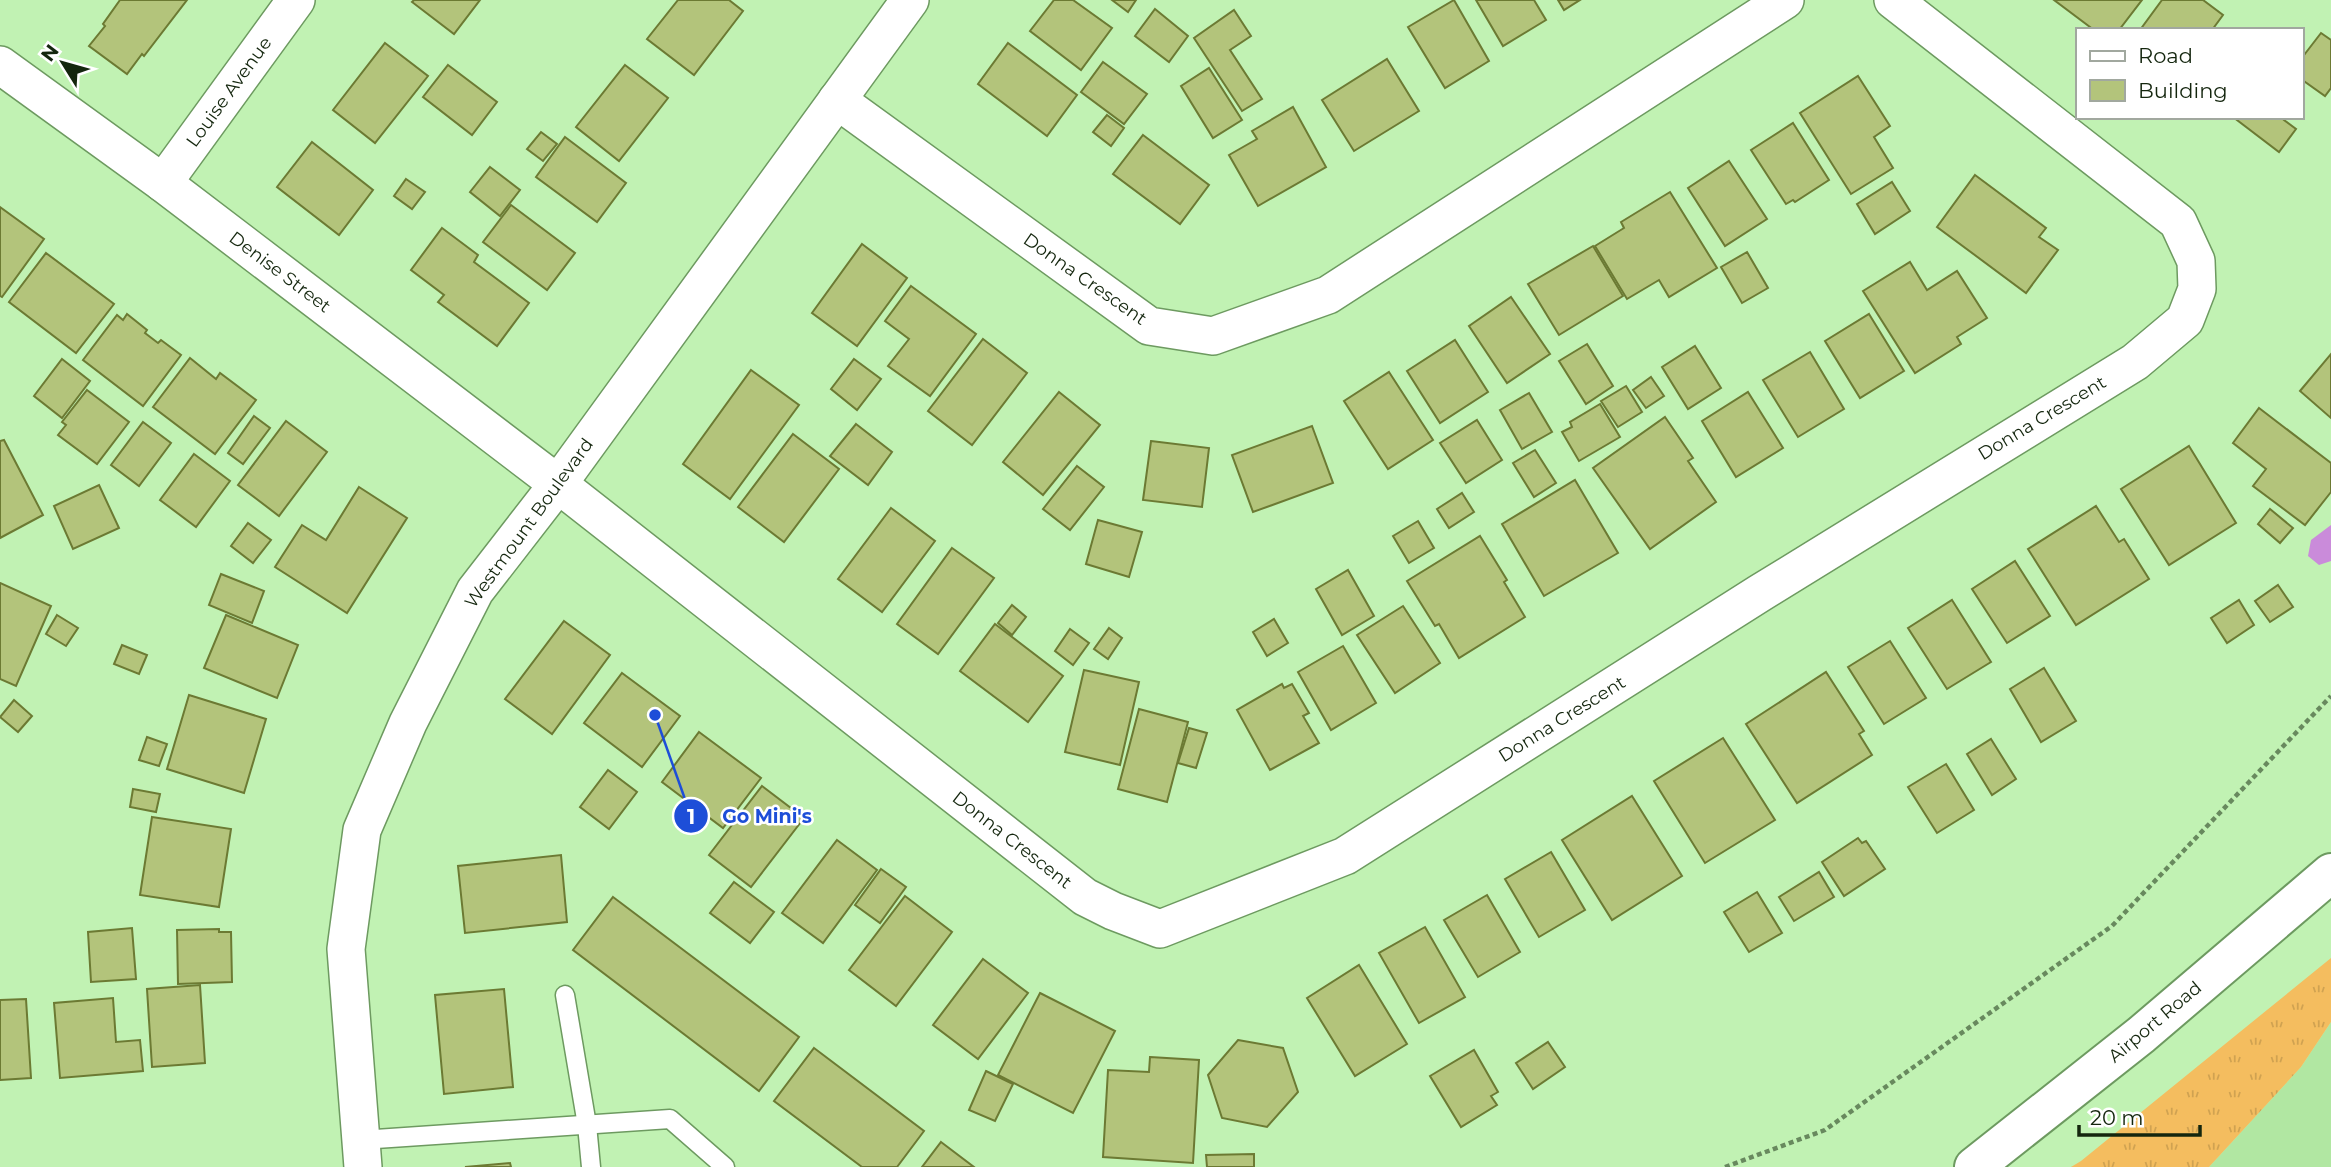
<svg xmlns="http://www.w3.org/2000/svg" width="2331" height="1167" font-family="Montserrat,sans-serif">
<defs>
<pattern id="grass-tufts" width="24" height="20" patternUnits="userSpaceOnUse" patternTransform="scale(1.75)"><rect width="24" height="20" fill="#f4bd5f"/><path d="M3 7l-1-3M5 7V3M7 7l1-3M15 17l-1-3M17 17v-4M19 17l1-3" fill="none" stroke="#d0a251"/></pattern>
</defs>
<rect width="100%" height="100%" fill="#c1f2b3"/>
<!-- built -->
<polygon fill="#b1e7a2" points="2331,1022 2331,1167 2209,1167 2301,1067"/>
<!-- grass -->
<polygon fill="url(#grass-tufts)" points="2331,958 2331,1022 2301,1067 2209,1167 2071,1167 2081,1161"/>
<!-- water -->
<polygon fill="#ca8bda" points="2331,525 2331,561 2319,565 2308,556 2311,540"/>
<!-- building -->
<g fill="#b3c47b" stroke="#6c7a33" stroke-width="2">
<polygon points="120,0 187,0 144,56 142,54 127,74 89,46 105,26 103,24"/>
<polygon points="414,0 480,0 454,34 412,2"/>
<polygon points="678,0 729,0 743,11 694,75 647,39"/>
<polygon points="1054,0 1073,0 1112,28 1081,70 1030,31"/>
<polygon points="1112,0 1136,0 1128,12"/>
<polygon points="1454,0 1489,61 1445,88 1408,27"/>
<polygon points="1476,0 1534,0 1546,20 1503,46"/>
<polygon points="1558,0 1580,0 1564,10"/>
<polygon points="2054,0 2142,0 2119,30 2094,30"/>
<polygon points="2162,0 2203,0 2223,15 2212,30 2140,30"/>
<polygon points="1155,9 1188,36 1169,62 1135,36"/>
<polygon points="1234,10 1251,36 1230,50 1262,99 1242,111 1194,38"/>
<polygon points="2321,33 2331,40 2331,88 2325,96 2301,79 2301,59"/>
<polygon points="385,43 428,76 375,143 333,110"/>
<polygon points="1008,43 1077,95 1047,136 978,84"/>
<polygon points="1387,59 1419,111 1354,151 1322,100"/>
<polygon points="1103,62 1147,94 1124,124 1081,92"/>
<polygon points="448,65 497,102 472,135 423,97"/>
<polygon points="625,65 668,98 619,161 576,127"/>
<polygon points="1209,68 1242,120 1213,138 1181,86"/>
<polygon points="1858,76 1890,126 1874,137 1893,168 1851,194 1800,113"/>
<polygon points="1293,107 1326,167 1258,206 1229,155 1257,139 1252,131"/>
<polygon points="1107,115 1124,128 1111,146 1093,132"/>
<polygon points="2233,117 2286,117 2284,120 2296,129 2279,152"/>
<polygon points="1793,123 1829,180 1795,202 1793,200 1786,204 1751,150"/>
<polygon points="541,132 557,144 543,161 527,149"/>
<polygon points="1143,135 1209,185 1180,224 1113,174"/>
<polygon points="565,137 626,183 597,222 536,177"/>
<polygon points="312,142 373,190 339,235 277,187"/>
<polygon points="1729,161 1767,219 1725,246 1688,188"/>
<polygon points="490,167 520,190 500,216 470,192"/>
<polygon points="1975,175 2046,228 2039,237 2058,250 2026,293 1937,227"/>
<polygon points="406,179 425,192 412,209 394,196"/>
<polygon points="1892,182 1910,211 1875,234 1857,204"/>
<polygon points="1670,192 1717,268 1669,297 1659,280 1627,299 1595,246 1624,228 1621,222"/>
<polygon points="511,205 575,253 547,290 483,242"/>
<polygon points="0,207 44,239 2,297 0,296"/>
<polygon points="442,228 478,255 474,262 529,303 497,346 438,302 444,295 411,270"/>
<polygon points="862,244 907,278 857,346 812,313"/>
<polygon points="1593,246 1623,296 1559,335 1528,284"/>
<polygon points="1747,252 1768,288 1742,303 1721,267"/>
<polygon points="46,253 114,304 76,353 9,302"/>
<polygon points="1910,262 1927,290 1957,271 1987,318 1957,337 1961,344 1915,373 1863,291"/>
<polygon points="911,286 976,334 930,396 888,366 909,339 885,321"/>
<polygon points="1511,297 1550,354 1507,383 1469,326"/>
<polygon points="127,314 147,330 145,333 158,343 161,340 181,355 143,406 83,360 117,315 123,320"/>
<polygon points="1869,314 1904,371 1860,398 1825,341"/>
<polygon points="983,339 1027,373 972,445 928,411"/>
<polygon points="1455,340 1488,392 1440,423 1407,371"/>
<polygon points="1587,344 1613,386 1586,404 1559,361"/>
<polygon points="1695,346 1721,388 1688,409 1662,367"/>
<polygon points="1810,352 1844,409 1798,437 1763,380"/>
<polygon points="2331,354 2331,418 2300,391"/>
<polygon points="190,358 216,379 220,373 256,400 215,454 153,407"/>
<polygon points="62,359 90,381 62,418 34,396"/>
<polygon points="854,359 881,379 857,410 831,389"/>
<polygon points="751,370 799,405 730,499 683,464"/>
<polygon points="1389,372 1433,440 1388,469 1344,401"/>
<polygon points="1651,377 1664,396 1646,408 1633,390"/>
<polygon points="1626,386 1642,412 1618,427 1601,401"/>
<polygon points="87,390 129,422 97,464 58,435 66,425 62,422"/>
<polygon points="1059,392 1100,425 1043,495 1003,462"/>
<polygon points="1748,392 1783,448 1736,477 1702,421"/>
<polygon points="1529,393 1552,432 1522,449 1500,410"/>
<polygon points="1600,404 1620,437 1579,461 1562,432 1572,427 1570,422"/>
<polygon points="2259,408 2331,463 2331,492 2305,525 2253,486 2266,469 2233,443"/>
<polygon points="254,416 270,428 243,464 228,453"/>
<polygon points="1665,417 1693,458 1688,461 1716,502 1650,549 1593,468"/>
<polygon points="1477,420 1502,460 1466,483 1440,443"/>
<polygon points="286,421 327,452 279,516 238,485"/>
<polygon points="143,422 171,443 139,486 111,465"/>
<polygon points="856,424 892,452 868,485 830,456"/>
<polygon points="1312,426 1333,483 1253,512 1232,455"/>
<polygon points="793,434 839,469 784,542 738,507"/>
<polygon points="4,440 43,515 0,538 0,441"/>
<polygon points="1151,441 1209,448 1202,507 1143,500"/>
<polygon points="2189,446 2236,523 2169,565 2121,489"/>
<polygon points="1535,450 1556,483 1534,497 1513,463"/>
<polygon points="194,454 230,481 196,527 160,500"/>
<polygon points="1077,466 1104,487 1070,530 1043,509"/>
<polygon points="1575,480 1618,553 1544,596 1502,524"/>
<polygon points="99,485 119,528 73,549 54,506"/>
<polygon points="359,487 407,518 347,613 275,567 302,525 326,540"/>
<polygon points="1462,493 1474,512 1449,528 1437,509"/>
<polygon points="2096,506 2119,542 2124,539 2149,579 2076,625 2028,549"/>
<polygon points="891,508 935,541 882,612 838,579"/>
<polygon points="2270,509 2293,528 2280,543 2258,524"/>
<polygon points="1098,520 1142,532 1129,577 1086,564"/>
<polygon points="1418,521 1434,548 1409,563 1393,536"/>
<polygon points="248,523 271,540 253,563 231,546"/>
<polygon points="1480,536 1507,580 1504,582 1525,617 1459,658 1439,624 1435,626 1407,581"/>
<polygon points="952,548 994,578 938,654 897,624"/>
<polygon points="2015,561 2050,616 2007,643 1972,589"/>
<polygon points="1348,570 1374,616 1342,635 1316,589"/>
<polygon points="221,574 264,591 252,623 209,605"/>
<polygon points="0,583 51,606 16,686 0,679"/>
<polygon points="2278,585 2293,607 2270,622 2255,601"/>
<polygon points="1952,600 1991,662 1947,689 1908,628"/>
<polygon points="2239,600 2254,625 2227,643 2211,618"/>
<polygon points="1012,605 1026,617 1012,635 998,623"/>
<polygon points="1403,606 1440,663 1395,693 1357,635"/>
<polygon points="57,615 78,628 66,646 46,634"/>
<polygon points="226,615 298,645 277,698 204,668"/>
<polygon points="1274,619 1288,643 1267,656 1253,632"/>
<polygon points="564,621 610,655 552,734 505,699"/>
<polygon points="995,624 1063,676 1028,722 960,671"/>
<polygon points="1109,628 1122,638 1108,659 1094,649"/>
<polygon points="1070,629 1089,643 1073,665 1055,651"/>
<polygon points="1890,641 1926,698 1884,724 1848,667"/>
<polygon points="122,645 147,655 139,674 114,664"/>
<polygon points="1343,646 1376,703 1331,730 1298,672"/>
<polygon points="2044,668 2076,721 2041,742 2010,689"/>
<polygon points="1084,670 1139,682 1120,765 1065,752"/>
<polygon points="1826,672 1864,731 1859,734 1872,755 1797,803 1746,724"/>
<polygon points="622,673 680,716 642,767 584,723"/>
<polygon points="1282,684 1284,688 1292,684 1309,713 1303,716 1319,743 1270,770 1237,710"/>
<polygon points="189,695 266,719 244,793 167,769"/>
<polygon points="14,700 32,716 18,732 0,717"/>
<polygon points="1139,709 1188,722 1167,802 1118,789"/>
<polygon points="1189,728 1207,733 1196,768 1178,763"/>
<polygon points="699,732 761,778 723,828 662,782"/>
<polygon points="147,737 167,744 159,766 139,760"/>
<polygon points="1723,738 1775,820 1705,863 1654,781"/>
<polygon points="1991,739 2016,779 1992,795 1967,754"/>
<polygon points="1946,764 1974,810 1937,833 1908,787"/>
<polygon points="608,770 637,792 609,829 580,807"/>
<polygon points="762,786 804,818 751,887 709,855"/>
<polygon points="133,789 160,794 156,812 130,807"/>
<polygon points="1632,796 1682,876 1612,920 1562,840"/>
<polygon points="152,817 231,829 219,907 140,895"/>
<polygon points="1858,838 1862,843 1866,841 1885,869 1844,896 1822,862"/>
<polygon points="837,840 877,870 823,943 782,913"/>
<polygon points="1551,852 1585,910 1539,937 1505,879"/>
<polygon points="561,855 567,922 465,933 458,866"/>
<polygon points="881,869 906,887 880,923 855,905"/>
<polygon points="1819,872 1834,897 1794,921 1779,897"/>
<polygon points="734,882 774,912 750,943 710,913"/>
<polygon points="1757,892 1782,933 1749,952 1724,912"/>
<polygon points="1487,895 1520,952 1478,977 1444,920"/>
<polygon points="905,896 952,932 896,1006 849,970"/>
<polygon points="613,897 799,1037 759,1091 573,950"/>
<polygon points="1425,927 1465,997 1419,1023 1379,953"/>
<polygon points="132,928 136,979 91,982 88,932"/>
<polygon points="219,929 219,932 231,932 232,982 178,984 177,930"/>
<polygon points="983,959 1028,993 978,1059 933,1025"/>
<polygon points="1359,965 1407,1044 1355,1076 1307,998"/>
<polygon points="200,985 205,1063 152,1067 147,989"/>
<polygon points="504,989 513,1087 444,1094 435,995"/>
<polygon points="1040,993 1115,1031 1073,1113 998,1075"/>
<polygon points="113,998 116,1042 140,1040 143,1071 60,1078 54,1003"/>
<polygon points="26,999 31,1078 0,1080 0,1000"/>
<polygon points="1238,1040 1283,1048 1298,1092 1267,1127 1222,1118 1208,1075"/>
<polygon points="1548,1042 1565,1067 1533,1089 1516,1063"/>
<polygon points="814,1048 924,1131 897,1167 862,1167 774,1101"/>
<polygon points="1474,1050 1498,1092 1491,1096 1497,1105 1461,1127 1430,1076"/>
<polygon points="1150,1057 1199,1060 1193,1163 1103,1157 1108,1070 1149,1072"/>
<polygon points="986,1071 1013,1084 995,1121 969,1110"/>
<polygon points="941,1142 974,1167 922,1167"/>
<polygon points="1254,1154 1254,1167 1207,1167 1206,1155"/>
<polygon points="510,1163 511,1167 465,1167"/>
</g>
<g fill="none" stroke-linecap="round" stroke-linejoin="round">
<!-- lane casing -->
<g stroke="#6d9a60" stroke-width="21">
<g id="lane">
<polyline points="565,995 587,1125 591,1167"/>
<polyline points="361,1140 670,1119 725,1167"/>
</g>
</g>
<!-- street casing -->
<g stroke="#6d9a60" stroke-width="40">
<g id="street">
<polyline points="0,65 163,183 558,484 1085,897 1113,911 1160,929 1345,856 1760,593 2135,362 2185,320 2197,289 2196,261 2178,222 1893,0"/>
<polyline points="837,100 1149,326 1213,336 1328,295 1785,0"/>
<polyline points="163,183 296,0"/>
<polyline points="363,1167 346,949 362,830 408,723 475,591 558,484 910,0"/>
</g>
</g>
<!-- secondary casing -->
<g stroke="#6d9a60" stroke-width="42">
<polyline id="secondary" points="1974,1167 2141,1035 2331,873"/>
</g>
<!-- path -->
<polyline stroke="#68895e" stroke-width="4.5" stroke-dasharray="5 3.5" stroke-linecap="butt" points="1725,1167 1825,1130 2112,926 2331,696"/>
<!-- lane -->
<use href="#lane" stroke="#fff" stroke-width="18"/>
<!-- street -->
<use href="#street" stroke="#fff" stroke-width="37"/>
<!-- secondary -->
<use href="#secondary" stroke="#fff" stroke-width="38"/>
</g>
<g text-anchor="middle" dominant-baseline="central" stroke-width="5" stroke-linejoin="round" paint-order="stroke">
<!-- street labels -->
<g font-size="18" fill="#14260e" stroke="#fff">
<text transform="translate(229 92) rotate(-54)">Louise Avenue</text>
<text transform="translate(280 272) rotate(37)">Denise Street</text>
<text transform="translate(1085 279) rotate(35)">Donna Crescent</text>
<text transform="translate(2042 418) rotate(-31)">Donna Crescent</text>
<text transform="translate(529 523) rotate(-54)">Westmount Boulevard</text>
<text transform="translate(1562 719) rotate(-32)">Donna Crescent</text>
<text transform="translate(1012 840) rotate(38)">Donna Crescent</text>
<text transform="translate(2155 1022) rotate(-40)">Airport Road</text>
</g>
</g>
<!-- callouts -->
<path fill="none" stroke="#1d4ed8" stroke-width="2.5" d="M655 715L691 816"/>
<g fill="#1d4ed8" stroke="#fff" stroke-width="2.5">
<circle cx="655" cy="715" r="7"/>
<circle cx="691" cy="816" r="18"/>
</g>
<g font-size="21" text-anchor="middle" font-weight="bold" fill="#fff">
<text x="691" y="824">1</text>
</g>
<g font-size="19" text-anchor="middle" font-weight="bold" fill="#1d4ed8" stroke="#fff" stroke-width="5" stroke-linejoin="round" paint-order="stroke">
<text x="767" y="823">Go Mini's</text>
</g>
<!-- legend -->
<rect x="2076" y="28" width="228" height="91" fill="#ffffff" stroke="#a1a89f" stroke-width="2"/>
<rect x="2090" y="51" width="35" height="10" fill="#ffffff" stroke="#a1a89f" stroke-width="2"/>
<text x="2138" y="63" font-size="21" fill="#14260e">Road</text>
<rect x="2090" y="80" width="35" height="21" fill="#b3c47b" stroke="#a1a89f" stroke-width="2"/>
<text x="2138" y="98" font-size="21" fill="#14260e">Building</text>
<!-- north arrow -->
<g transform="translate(63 63) rotate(307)" stroke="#ffffff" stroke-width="5" paint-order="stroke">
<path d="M0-5L12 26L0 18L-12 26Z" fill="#14260e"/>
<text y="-10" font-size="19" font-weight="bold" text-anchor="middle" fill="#14260e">N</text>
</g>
<!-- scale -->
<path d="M2079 1125v10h121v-10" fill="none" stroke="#14260e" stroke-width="3.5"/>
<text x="2090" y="1125" font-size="21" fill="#14260e" stroke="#ffffff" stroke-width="5" paint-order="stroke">20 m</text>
</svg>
